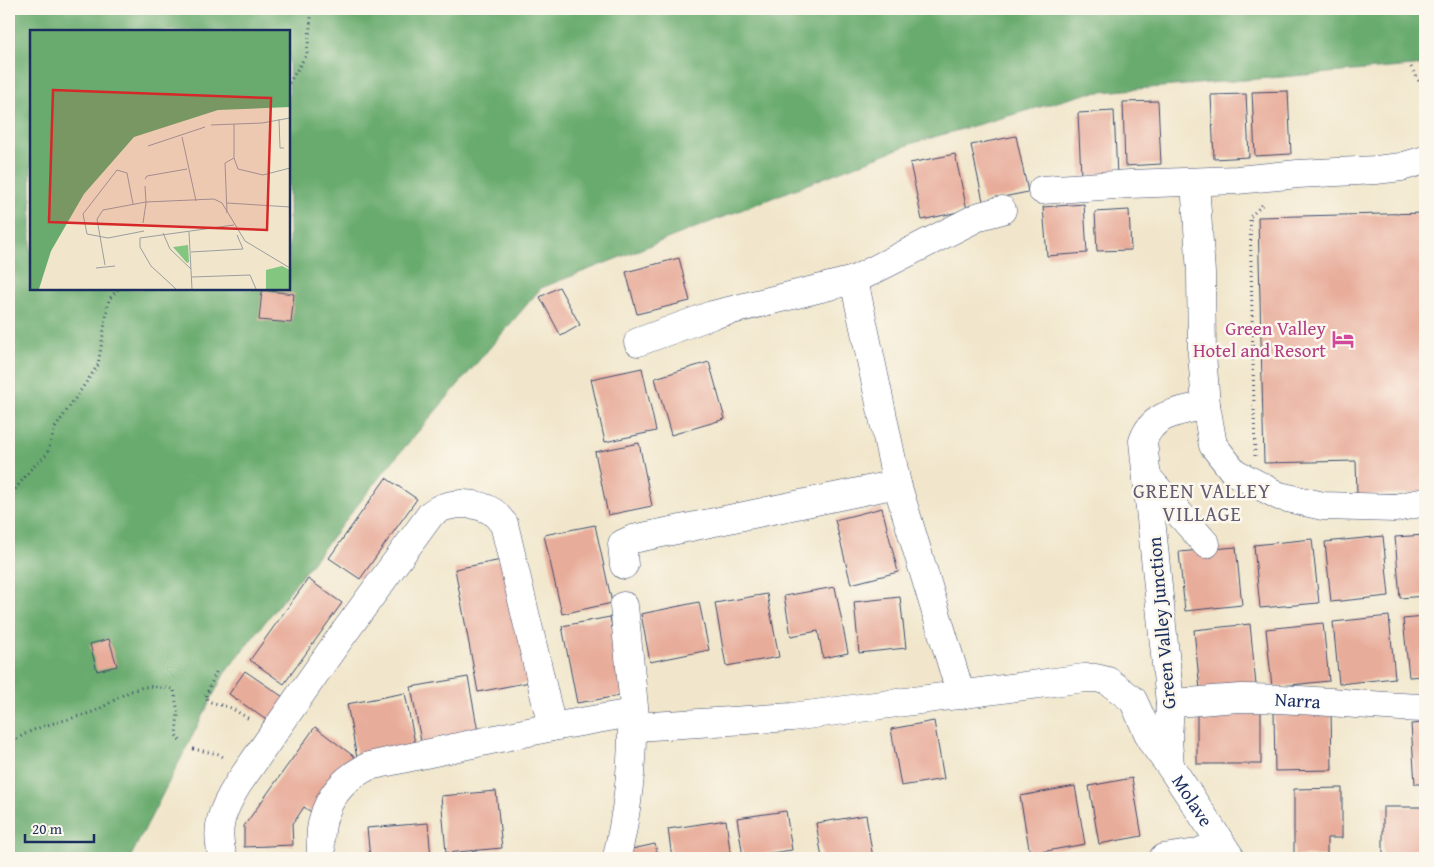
<svg xmlns="http://www.w3.org/2000/svg" width="1434" height="867" font-family="'Gentium Book Plus',serif">
<rect width="100%" height="100%" fill="#fbf7ec"/>
<filter id="ink" filterUnits="userSpaceOnUse"><feTurbulence type="fractalNoise" baseFrequency=".02" numOctaves="2"/><feDisplacementMap in="SourceGraphic" scale="10" xChannelSelector="R" yChannelSelector="G"/><feConvolveMatrix kernelMatrix="1 2 1 2 8 2 1 2 1" color-interpolation-filters="sRGB"/></filter>
<filter id="wash" filterUnits="userSpaceOnUse"><feTurbulence type="fractalNoise" baseFrequency=".0096" numOctaves="4" result="noise"/><feDisplacementMap in="SourceGraphic" scale="20" xChannelSelector="R" yChannelSelector="G"/><feGaussianBlur stdDeviation="1.12" result="paint"/><feColorMatrix in="noise" values="0 0 0 0 0 0 0 0 0 0 0 0 0 0 0 0 0 1.4 0 .05"/><feComposite in="paint" operator="in"/></filter>
<g filter="url(#wash)">
<rect width="100%" height="100%" fill="#f1e6cb"/>
<!-- forest -->
<path fill="#69ab6e" stroke="#426d66" fill-rule="evenodd" d="M9 9H1425V65L1089 93 913 143 541 288 386 469 224 674 130 858H9ZM31 31H289V289H31Z"/>
<g id="blocks">
<!-- building -->
<g fill="#e8ac9a">
<polygon points="1288,91 1291,154 1255,156 1252,92"/>
<polygon points="1246,94 1249,157 1214,159 1211,95"/>
<polygon points="1158,101 1161,164 1125,166 1123,102"/>
<polygon points="1114,111 1117,175 1081,176 1078,113"/>
<polygon points="1016,136 1028,192 983,201 971,145"/>
<polygon points="955,154 967,210 922,220 910,163"/>
<polygon points="1084,204 1087,253 1047,256 1043,207"/>
<polygon points="1129,210 1131,250 1097,251 1095,212"/>
<polygon points="1425,213 1425,493 1357,495 1356,461 1264,463 1258,217"/>
<polygon points="679,258 690,301 637,314 626,272"/>
<polygon points="559,287 580,325 561,336 540,297"/>
<polygon points="262,290 294,294 291,323 259,320"/>
<polygon points="709,362 725,419 671,435 655,378"/>
<polygon points="642,368 656,431 605,442 591,379"/>
<polygon points="639,443 652,506 608,515 595,452"/>
<polygon points="386,478 417,499 360,579 329,558"/>
<polygon points="882,508 898,572 851,584 835,520"/>
<polygon points="595,525 612,603 562,614 544,535"/>
<polygon points="1425,535 1425,596 1400,598 1395,537"/>
<polygon points="1383,536 1389,596 1331,602 1325,542"/>
<polygon points="1312,539 1319,603 1260,608 1254,545"/>
<polygon points="1236,547 1242,605 1185,611 1179,552"/>
<polygon points="507,559 530,682 478,692 455,569"/>
<polygon points="308,579 342,603 284,684 250,660"/>
<polygon points="835,587 848,653 823,658 818,631 791,636 784,596"/>
<polygon points="767,594 779,657 726,666 715,603"/>
<polygon points="900,597 906,648 859,653 854,602"/>
<polygon points="699,602 709,650 650,662 641,614"/>
<polygon points="1389,616 1395,678 1339,684 1333,622"/>
<polygon points="610,617 625,695 577,703 562,626"/>
<polygon points="1425,617 1425,676 1409,677 1403,619"/>
<polygon points="1323,623 1329,681 1272,687 1266,629"/>
<polygon points="1250,624 1256,685 1200,690 1194,630"/>
<polygon points="109,639 117,666 97,671 90,644"/>
<polygon points="245,671 289,701 272,724 229,694"/>
<polygon points="468,677 479,737 422,747 411,687"/>
<polygon points="405,693 416,748 357,758 347,704"/>
<rect x="1197" y="708" width="64" height="56"/>
<polygon points="1331,710 1332,770 1275,771 1274,711"/>
<polygon points="934,721 944,779 901,786 891,729"/>
<polygon points="1425,723 1425,784 1415,784 1411,724"/>
<polygon points="315,727 356,758 314,814 304,807 292,825 293,845 244,847 244,826"/>
<polygon points="1132,778 1142,836 1099,844 1089,786"/>
<polygon points="1075,786 1085,844 1030,854 1020,796"/>
<polygon points="1342,788 1342,838 1327,838 1327,856 1294,856 1294,789"/>
<polygon points="496,791 502,848 446,853 441,796"/>
<rect x="1383" y="807" width="42" height="51"/>
<polygon points="786,811 792,850 743,857 737,818"/>
<polygon points="866,815 873,858 822,858 816,823"/>
<polygon points="726,820 731,858 672,858 668,829"/>
<polygon points="428,823 431,858 370,858 367,828"/>
<polygon points="655,844 658,858 624,858 623,851"/>
</g>
</g>
</g>
<g filter="url(#ink)">
<use href="#blocks" fill-opacity="0" stroke="#3b4a6e" stroke-width="1"/>
<g fill="none" stroke-linecap="round" stroke-linejoin="round">
<!-- minor casing -->
<g stroke="#3b4a6e" stroke-width="29">
<g id="minor">
<polyline points="1195,182 1201,273 1202,354 1206,405 1213,445 1234,472 1279,496 1323,506 1395,508 1425,502"/>
<polyline points="1042,190 1130,184 1237,180 1298,174 1376,170 1401,167 1425,160"/>
<polyline points="854,280 897,484 961,695"/>
<polyline points="638,342 712,315 854,280 980,216 1002,210"/>
<polyline points="1148,478 1206,544"/>
<polyline points="624,565 622,544 633,539 897,484"/>
<polyline points="624,606 636,727"/>
<path id="s1" d="M1170 703C1194 702 1219 699 1243 698 1304 698 1364 706 1425 708"/>
<path id="s2" d="M636 727 792 717 1084 678H1096L1108 681 1133 700 1152 742 1170 766 1231 858"/>
<path d="M1170 766 1168 740 1170 703 1143 441C1153 412 1180 412 1206 405"/>
<path d="M618 852C628 808 633 759 632 713"/>
<path d="M223 858C214 828 222 810 238 784L333 648 431 514C446 502 475 500 493 512 497 515 500 520 504 524L552 727"/>
<path d="M322 858C315 817 332 784 369 766L552 727 632 713 636 727"/>
<polyline points="1163,858 1197,853 1221,843"/>
</g>
</g>
<!-- path -->
<g stroke="#3b4a6e" stroke-width="3" stroke-dasharray="1 4" stroke-linecap="butt">
<polyline points="1411,67 1425,92"/>
<polyline points="289,83 307,54 312,9"/>
<polyline points="1255,456 1250,217 1264,203"/>
<polyline points="9,497 31,469 47,454 55,428 98,365 109,299 118,289"/>
<polyline points="216,672 205,698 211,702 231,708 251,720"/>
<path d="M9 746C30 724 67 722 95 711 110 704 124 692 140 688 151 685 163 687 174 690L178 713 176 735 181 742"/>
<polyline points="193,749 218,754 225,758"/>
</g>
<!-- minor -->
<use href="#minor" stroke="#fff" stroke-width="28"/>
</g>
</g>
<!-- icons -->
<defs>
<g id="hotel-bare" transform="scale(1.725)"><path d="M-6-4.5h1.5V1H6V5H4.5V3h-9V5H-6ZM-4 0a1.8 1.8 0 1 1 3.6 0ZM.5 0V-2.5h3Q6-2.5 6 0Z" fill="#d1479c" stroke="#fbf7ec" stroke-width="2.5" paint-order="stroke"/></g>
</defs>
<g fill-rule="evenodd">
<use href="#hotel-bare" x="1343" y="339"/>
</g>
<g text-anchor="middle" dominant-baseline="central" stroke-width="5" stroke-linejoin="round" paint-order="stroke">
<!-- hotel labels -->
<g font-size="19" fill="#b23c85" stroke="#fbf7ec" text-anchor="end">
<text x="1326" y="328">Green Valley<tspan x="1326" dy="22">Hotel and Resort</tspan></text>
</g>
<!-- street labels -->
<g font-size="19" fill="#1b2f5e" stroke="#fbf7ec">
<text transform="translate(1161 623) rotate(-95)">Green Valley Junction</text>
<text stroke="none"><textPath href="#s1" startOffset="128">Narra</textPath></text>
<text stroke="none"><textPath href="#s2" startOffset="624">Molave</textPath></text>
</g>
<!-- neighbourhood labels -->
<g font-size="20" letter-spacing="1" fill="#635b73" stroke="#fbf7ec">
<text x="1202" y="490">GREEN VALLEY<tspan x="1202" dy="23">VILLAGE</tspan></text>
</g>
</g>
<!-- overview -->
<g transform="translate(30 30)">
<rect width="260" height="260" fill="#f1e6cb"/>
<path d="M158 215 159 232 157 233 143 217ZM252 236 260 240V259H236V240Z" fill="#82c680"/>
<path d="M0 1H260V77L188 80 104 107 54 164 21 221 9 259H0Z" fill="#69ab6e"/>
<path fill="none" stroke="#9b9d9f" stroke-width="1" d="M249 89 250 118H254M204 94V128L208 139 233 145 260 138M181 95 232 93 260 88M152 107 166 171M118 116 175 97M115 149 117 146 157 139M115 156 116 173M197 173 260 177M103 174 97 143 87 140 53 184 57 204 78 208 114 201M197 183 195 133 204 128M113 193 116 173M159 202 162 259M133 203 140 219 161 239M161 222 213 219 207 205M75 235 67 189 73 180 116 172 184 169 192 173 215 211 260 238M66 238 85 236M162 247 220 245 226 259M146 259 121 236 110 217V208L204 195"/>
<path fill="#d62828" fill-opacity="0.15" stroke="#d62828" stroke-width="2.5" d="M23 60 241 68 237 200 19 192Z"/>
<rect width="260" height="260" fill="none" stroke="#1b2f5e" stroke-width="2.5"/>
</g>
<!-- margin -->
<rect width="1434" height="867" fill="none" stroke="#fbf7ec" stroke-width="30"/>
<!-- scale -->
<path d="M25 834v8h69v-8" fill="none" stroke="#1b2f5e" stroke-width="2.5"/>
<text x="32" y="834" font-size="15" fill="#1b2f5e" stroke="#fbf7ec" stroke-width="4" paint-order="stroke">20 m</text>
</svg>
